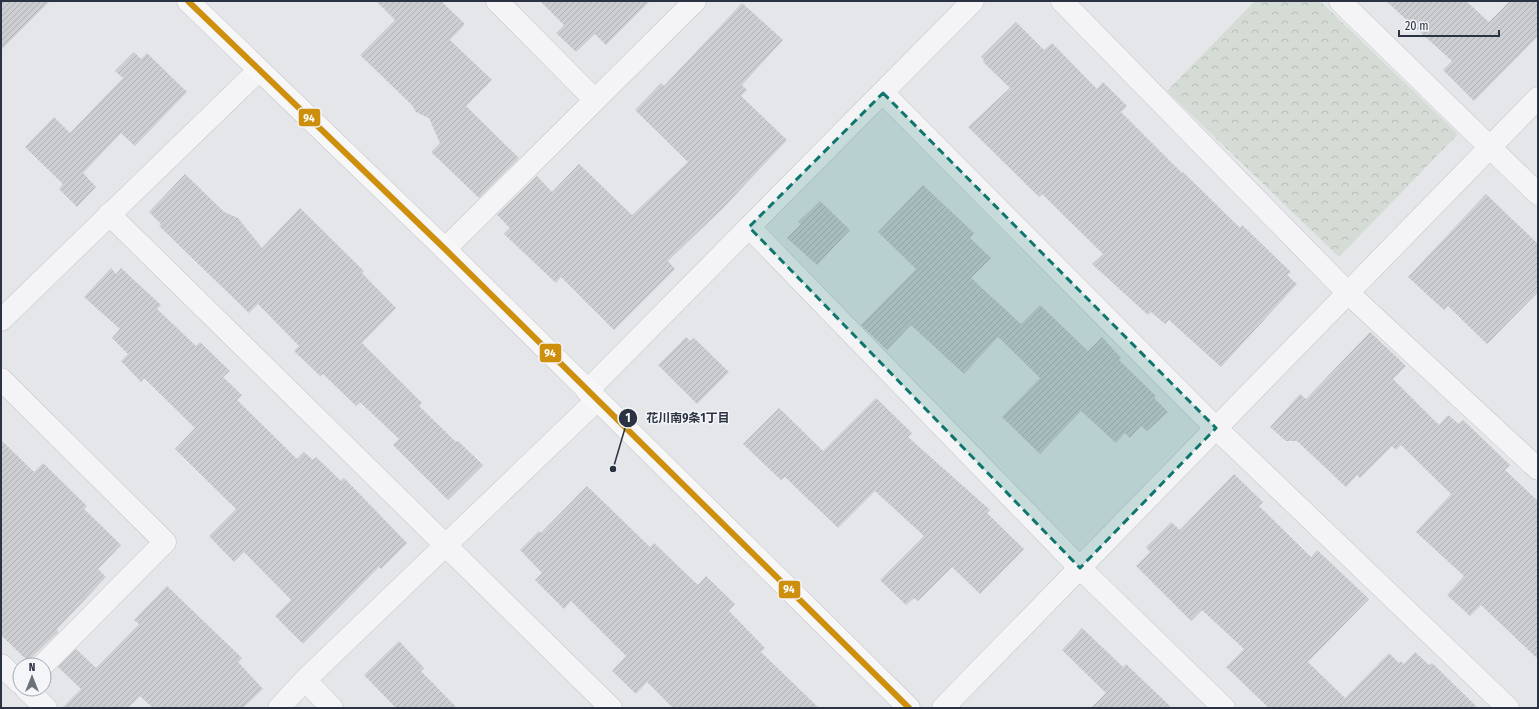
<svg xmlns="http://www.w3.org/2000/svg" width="1539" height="709" font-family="'Fira Sans Condensed','Noto Sans JP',sans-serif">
<defs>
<pattern id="forest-crowns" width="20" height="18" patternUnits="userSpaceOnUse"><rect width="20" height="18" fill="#d5dcd5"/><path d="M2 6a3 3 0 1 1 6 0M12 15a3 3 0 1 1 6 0" fill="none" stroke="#b7bdb8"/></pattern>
<pattern id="building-hatch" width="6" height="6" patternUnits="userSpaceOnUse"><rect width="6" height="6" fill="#ccced1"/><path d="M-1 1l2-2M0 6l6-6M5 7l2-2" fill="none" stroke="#afb1b5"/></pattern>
</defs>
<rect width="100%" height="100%" fill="#e4e6e9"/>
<!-- forest -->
<polygon fill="url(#forest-crowns)" points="1255,1 1320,1 1458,134 1339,257 1167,91"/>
<!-- building -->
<g fill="url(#building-hatch)">
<polygon points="1,1 50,1 1,50"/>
<polygon points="376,1 441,1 465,24 450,40 492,80 466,106 519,158 479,198 431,152 440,143 429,118 416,112 412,105 360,55 395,20"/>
<polygon points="540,1 650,1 606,45 595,34 576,52 556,33 564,25"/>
<polygon points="1386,1 1466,1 1489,22 1510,1 1538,1 1538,36 1474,101 1443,70 1452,61"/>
<polygon points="742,3 783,40 742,85 747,90 741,96 787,140 724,207 668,261 675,269 614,330 561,277 556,283 504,234 510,228 497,215 537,176 552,192 579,164 632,215 688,162 635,110 661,83 664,86"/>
<polygon points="1016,22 1044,50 1052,43 1097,89 1103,82 1127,106 1121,112 1182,173 1183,172 1240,228 1242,225 1291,272 1287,275 1297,284 1221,367 1169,320 1165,324 1151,312 1148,315 1092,264 1103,254 1042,194 1039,197 968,127 1010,88 983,62 984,60 981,57"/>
<polygon points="134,52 141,59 147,53 187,92 135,146 121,133 83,173 96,187 77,207 59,189 63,184 25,147 54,117 70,133 123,78 115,71"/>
<polygon points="185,174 224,212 238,218 262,248 300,208 364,271 362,273 396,308 362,343 422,403 419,406 456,442 458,441 483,465 448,500 393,445 399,439 360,402 356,406 323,374 320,376 294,351 299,346 258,304 249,313 159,226 161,224 149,212"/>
<polygon points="923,185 974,233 970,238 991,258 971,278 1021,324 1040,305 1088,351 1102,337 1121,358 1119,360 1156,396 1154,398 1168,412 1147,431 1141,426 1130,438 1125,433 1116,443 1081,411 1040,454 1002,417 1040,378 998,337 964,374 911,325 887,350 861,325 916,269 878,232"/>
<polygon points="1486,194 1538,244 1538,292 1487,344 1448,306 1444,310 1408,277"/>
<polygon points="820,201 850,230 817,265 787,238 801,224 798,222"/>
<polygon points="111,268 116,274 121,268 161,305 157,309 196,346 200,342 230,371 223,377 242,395 237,400 297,459 304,452 313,460 316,457 341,481 344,478 407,543 381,569 379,567 303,644 275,616 291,600 244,552 234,562 209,536 236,509 175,449 195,428 144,378 141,382 121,361 128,354 112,338 120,329 84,297"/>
<polygon points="1370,332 1406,366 1393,379 1439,425 1448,415 1459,424 1463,420 1510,465 1505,470 1538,501 1538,659 1481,605 1470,616 1447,595 1464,576 1416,532 1451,494 1401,445 1396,450 1392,446 1360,478 1357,475 1346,487 1297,441 1286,441 1270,427 1300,394 1306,399"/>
<polygon points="686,337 690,341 694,338 729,372 697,404 658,365"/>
<polygon points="876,398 912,433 908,437 990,510 987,513 1024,549 980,594 952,567 918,601 914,598 906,605 880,580 924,536 875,491 838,528 785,477 781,480 743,444 779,408 823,451"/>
<polygon points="1,440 34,472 43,463 87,506 84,509 121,545 98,569 106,577 57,629 58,632 28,661 1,635"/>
<polygon points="1234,474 1263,502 1259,506 1311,557 1317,550 1369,599 1308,662 1345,698 1389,653 1399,663 1401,661 1404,664 1415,652 1429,665 1432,663 1478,708 1269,708 1226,667 1244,649 1202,610 1191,621 1136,566 1150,552 1146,547 1171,522 1180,530"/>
<polygon points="587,486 650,547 654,543 698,585 706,576 735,604 729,611 765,648 761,652 819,708 673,708 647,682 636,694 612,671 626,656 571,601 564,609 535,580 542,573 520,550 539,531 541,533"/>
<polygon points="167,586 242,658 238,662 263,689 243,708 153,708 140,696 128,708 62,708 81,689 58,667 76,649 96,668 139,624 134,620"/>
<polygon points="1082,628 1123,667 1126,664 1172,708 1091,708 1106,693 1062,650"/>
<polygon points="399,641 424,668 421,671 457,708 396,708 364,675"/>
</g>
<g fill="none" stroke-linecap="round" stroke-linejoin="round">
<!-- minor casing -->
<g stroke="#c2c4c7" stroke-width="23">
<g id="minor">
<polyline points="497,1 595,100"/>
<polyline points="1062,1 1347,292 1538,469"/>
<polyline points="1340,1 1538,194"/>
<polyline points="883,93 1216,428 1508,708"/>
<polyline points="109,214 611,708"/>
<polyline points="749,227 1080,568 1224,708"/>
<polyline points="445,249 695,1"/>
<polyline points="1,320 259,70"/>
<polyline points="1,379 165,542 43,665"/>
<polyline points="587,391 973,1"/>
<polyline points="1,665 20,683"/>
<polyline points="26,689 46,708"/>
<polyline points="279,708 305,680"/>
<polyline points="332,708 305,680 597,400"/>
<polyline points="943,708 1538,98"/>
</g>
</g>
<!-- major casing -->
<g stroke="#c1c3c7" stroke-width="23">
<polyline id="major" points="188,1 445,249 909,708"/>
</g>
<!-- minor -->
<use href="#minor" stroke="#f4f4f6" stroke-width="22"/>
<!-- major -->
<use href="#major" stroke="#f7f7f8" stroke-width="22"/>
<!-- bus-1 casing -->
<g stroke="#f3f5f8" stroke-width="9">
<polyline id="bus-1" points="188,1 445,249 909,708"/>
</g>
<!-- bus-1 -->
<use href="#bus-1" stroke="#ce8f0d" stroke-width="6"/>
</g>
<!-- marked area -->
<path fill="#0f766e" fill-opacity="0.2" stroke="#0f766e" stroke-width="3" stroke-dasharray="8 5" stroke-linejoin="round" d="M883 93 1216 428 1080 568 749 227Z"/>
<!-- callouts -->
<path fill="none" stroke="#2b3342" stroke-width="1.5" d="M613 469L628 418"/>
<g fill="#2b3342" stroke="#f3f5f8" stroke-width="1.5">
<circle cx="613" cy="469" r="4"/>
<circle cx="628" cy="418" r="10"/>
</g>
<g font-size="12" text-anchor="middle" font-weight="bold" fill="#fff">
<text x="628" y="422">1</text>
</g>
<g font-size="12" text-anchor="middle" font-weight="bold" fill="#2b3342" stroke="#f3f5f8" stroke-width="3" stroke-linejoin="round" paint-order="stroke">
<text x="688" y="422">花川南9条1丁目</text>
</g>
<g stroke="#f3f5f8" stroke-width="1.5">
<rect x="298" y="108" width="23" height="19" rx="4" fill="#ce8f0d"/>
<rect x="539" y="343" width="23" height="20" rx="4" fill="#ce8f0d"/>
<rect x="778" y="580" width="23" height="19" rx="4" fill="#ce8f0d"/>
</g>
<g font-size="11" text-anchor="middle" font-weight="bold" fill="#fff">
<text x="309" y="122">94</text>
<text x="550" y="357">94</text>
<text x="789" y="593">94</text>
</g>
<!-- border -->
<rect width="1539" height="709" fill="none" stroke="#2b3342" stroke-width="4"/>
<!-- north arrow -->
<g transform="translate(32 677)"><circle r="19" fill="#f3f5f8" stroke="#a3a7af"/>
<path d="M0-3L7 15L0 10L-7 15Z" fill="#6c727c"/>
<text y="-6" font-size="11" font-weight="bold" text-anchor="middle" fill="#2b3342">N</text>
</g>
<!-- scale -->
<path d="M1399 30v6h100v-6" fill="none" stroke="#2b3342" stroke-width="2"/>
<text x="1405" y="30" font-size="12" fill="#2b3342" stroke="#f3f5f8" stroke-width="3" paint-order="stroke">20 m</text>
</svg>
